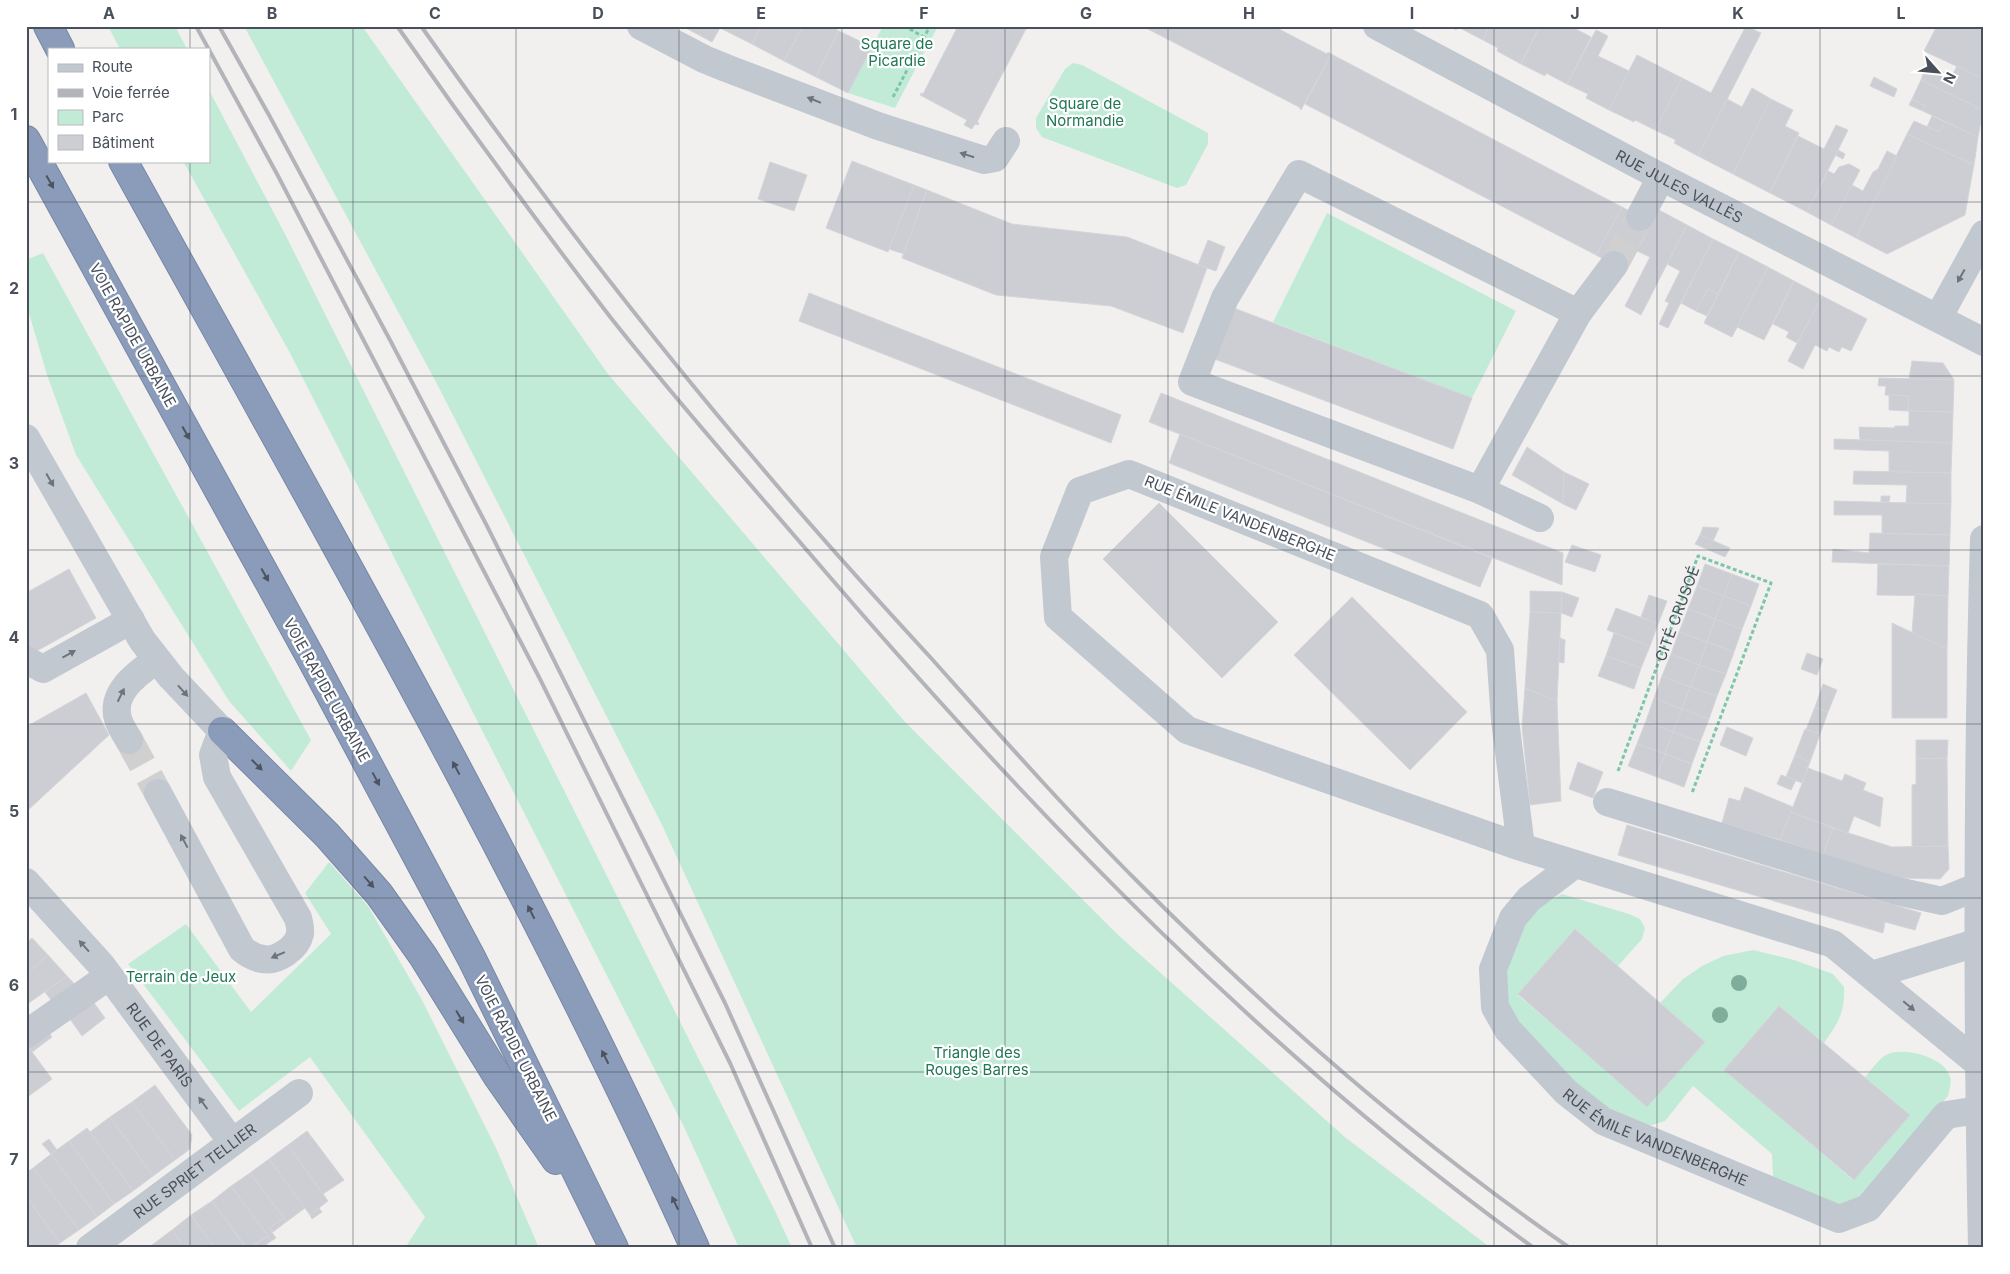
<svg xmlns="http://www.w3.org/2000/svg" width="2010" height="1274" font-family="Inter,sans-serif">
<rect width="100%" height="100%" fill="#f2f0ef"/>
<!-- green -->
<g fill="#c2ebd7">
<polygon points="108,26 175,26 187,49 120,49"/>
<polygon points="244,26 362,26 608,374 905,722 1117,934 1346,1138 1491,1248 857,1248 662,825 437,384"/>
<polygon points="883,26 938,26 895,108 848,93"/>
<polygon points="1073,63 1082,65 1208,133 1208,144 1186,185 1177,188 1042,137 1036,128 1036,118 1065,69"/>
<polygon points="209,90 285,234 777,1215 792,1248 739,1248 685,1129 291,355 183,161 209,161"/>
<polygon points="1327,213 1516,311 1472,398 1273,322"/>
<polygon points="43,253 311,740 291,771 229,701 76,455 47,375 26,303 26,260"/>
<polygon points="329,862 368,906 422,1000 496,1148 539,1248 405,1248 425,1217 310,1057 239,1111 128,964 186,924 251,1012 331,934 305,893"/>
<path d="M1562 894 1629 914 1640 919 1645 928 1642 939 1618 966 1575 929 1518 995 1647 1106 1705 1042 1660 1003 1683 979 1702 966 1723 956 1753 950 1794 960 1833 974 1844 987C1845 1013 1838 1023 1824 1043L1779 1006 1725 1070 1853 1180 1910 1115 1865 1077C1871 1071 1878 1059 1886 1055 1903 1046 1945 1057 1950 1077 1952 1082 1949 1091 1948 1096L1859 1199 1846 1206 1831 1205 1783 1186 1773 1176 1772 1154 1693 1086 1665 1121 1652 1125 1635 1124 1579 1090 1525 1033 1507 1005 1504 992 1507 965 1524 925 1541 905Z"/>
</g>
<!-- building -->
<g fill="#cdced3" stroke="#d4d5da">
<polygon points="682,26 721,26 712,42"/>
<polygon points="721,26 761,26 752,44 720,28"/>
<polygon points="761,26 803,26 784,61 752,44"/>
<polygon points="803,26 830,26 839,31 816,77 784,61"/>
<polygon points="958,26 1026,26 1029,28 1026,29 977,122 979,123 978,125 975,124 972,129 964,125 967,120 920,95 921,93 923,94"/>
<polygon points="1142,26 1273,26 1327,54 1328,52 1331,54 1301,110 1299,107"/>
<polygon points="1450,26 1490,26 1483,40 1458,27 1456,30"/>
<polygon points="1490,26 1540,26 1521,64 1497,51 1498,48 1483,40"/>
<polygon points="1540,26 1570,26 1591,37 1567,84 1546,73 1545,76 1521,64"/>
<polygon points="1746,26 1761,33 1698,156 1674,143 1676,140 1655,130 1682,78 1711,93"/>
<polygon points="1937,26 1984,26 1984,79 1924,51"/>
<polygon points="1596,30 1608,36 1598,56 1629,71 1609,110 1586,98 1588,94 1567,84"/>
<polygon points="839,31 872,47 848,93 816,77"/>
<polygon points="1331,54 1622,207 1596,255 1305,104"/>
<polygon points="1637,55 1682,78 1655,130 1635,120 1634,122 1609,110"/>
<polygon points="1926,65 1952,76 1957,66 1984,79 1983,110 1921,80"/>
<polygon points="1874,77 1897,89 1894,97 1870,86"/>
<polygon points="1921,80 1983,110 1978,137 1923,111 1925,106 1912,99"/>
<polygon points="1752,88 1771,99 1733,174 1698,156 1727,99 1742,107"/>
<polygon points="1771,99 1793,110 1785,126 1799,133 1770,193 1733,174"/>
<polygon points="1912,99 1925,106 1923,111 1909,105"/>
<polygon points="1932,116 1945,122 1939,132 1927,127"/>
<polygon points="1914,121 1939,132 1945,122 1978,137 1974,165 1907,134"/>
<polygon points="1836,125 1848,130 1807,212 1770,193 1798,136 1824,149"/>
<polygon points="1907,134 1974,165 1972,175 1965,215 1887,254 1856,238"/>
<polygon points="1838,150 1845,154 1843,159 1835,155"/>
<polygon points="1887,151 1897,156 1856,238 1831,225 1852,185 1863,191 1873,172 1878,169"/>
<polygon points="852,161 914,185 888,252 826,228"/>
<polygon points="770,162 807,175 794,211 758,199"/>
<polygon points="1849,164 1860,170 1831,225 1807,212 1828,171 1834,174 1839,167"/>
<polygon points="914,185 927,190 904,254 889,249"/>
<polygon points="927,190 1012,224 1127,237 1207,268 1183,333 1111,306 996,295 902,258"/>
<polygon points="1622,207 1652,223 1626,271 1596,255"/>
<polygon points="1659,210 1687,225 1641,315 1625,306 1650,257 1637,251"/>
<polygon points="1687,225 1713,239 1668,328 1659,324 1669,303 1665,301 1680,271 1667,264"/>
<polygon points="1713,239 1739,252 1718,294 1708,289 1696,311 1681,303"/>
<polygon points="1208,240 1225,247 1216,271 1198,265"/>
<polygon points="1739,252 1768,267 1732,337 1704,323"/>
<polygon points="1768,267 1794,281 1764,340 1737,327"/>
<polygon points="1794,281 1822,296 1797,343 1786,337 1789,332 1773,324"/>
<polygon points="1708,289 1718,294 1707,316 1696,311"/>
<polygon points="809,293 1121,415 1111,443 799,321"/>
<polygon points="1822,296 1867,319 1851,351 1842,347 1839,352 1829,347 1827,351 1815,345 1803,369 1788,361"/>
<polygon points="1231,307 1472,398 1453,449 1212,358"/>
<polygon points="1912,361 1943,363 1954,380 1909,379"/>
<polygon points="1879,378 1954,380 1953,412 1908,411 1909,396 1885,395 1886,386 1878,386"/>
<polygon points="1161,393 1563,553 1562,585 1149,422"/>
<polygon points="1889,395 1909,396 1908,411 1889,410"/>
<polygon points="1909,411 1953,412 1952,443 1860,440 1859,427 1894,428 1895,426 1909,426"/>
<polygon points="1180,434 1492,558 1480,587 1169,463"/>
<polygon points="1834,439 1952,443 1951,473 1889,472 1889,451 1834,449"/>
<polygon points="1527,447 1564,472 1563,504 1512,475"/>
<polygon points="1854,471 1951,473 1951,504 1906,503 1907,485 1853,484"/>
<polygon points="1564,472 1589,484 1576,510 1563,504"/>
<polygon points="1881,496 1890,496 1889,502 1881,502"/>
<polygon points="1834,501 1951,504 1950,535 1882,533 1882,515 1834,515"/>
<polygon points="1159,503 1278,622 1222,678 1103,559"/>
<polygon points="1703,527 1719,528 1713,541 1700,535"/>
<polygon points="1870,533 1950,535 1949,566 1832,562 1833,549 1869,553"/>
<polygon points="1700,535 1730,548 1725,557 1695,544"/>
<polygon points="1572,545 1601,555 1595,572 1565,562"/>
<polygon points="1705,564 1732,574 1724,596 1697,586"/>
<polygon points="1878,564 1949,566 1948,596 1877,595"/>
<polygon points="69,569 96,618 26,657 26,593"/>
<polygon points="1732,574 1759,584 1751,606 1724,596"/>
<polygon points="1697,586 1724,596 1715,619 1688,609"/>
<polygon points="1530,591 1562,592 1561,613 1530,612"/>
<polygon points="1562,592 1579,598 1572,617 1561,613"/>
<polygon points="1915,594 1948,596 1947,649 1912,633"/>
<polygon points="1649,595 1667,601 1658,624 1641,617"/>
<polygon points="1724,596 1751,606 1742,629 1715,619"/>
<polygon points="1352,597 1467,712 1410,770 1294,655"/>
<polygon points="1616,608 1658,624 1650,646 1607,630"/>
<polygon points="1688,609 1715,619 1707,642 1679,632"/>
<polygon points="1530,612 1561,613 1557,701 1525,688"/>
<polygon points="1715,619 1742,629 1734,652 1707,642"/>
<polygon points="1892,623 1947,649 1947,718 1892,718"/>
<polygon points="1679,632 1707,642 1699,665 1671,654"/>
<polygon points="1614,633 1650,646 1641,668 1606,656"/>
<polygon points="1560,638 1565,640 1564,663 1559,662"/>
<polygon points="1707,642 1734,652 1726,674 1699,665"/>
<polygon points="1807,653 1823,659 1817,675 1801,669"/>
<polygon points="1671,654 1699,665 1690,687 1662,676"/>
<polygon points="1606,656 1641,668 1634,689 1598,676"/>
<polygon points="1699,665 1726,674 1717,696 1690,687"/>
<polygon points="1662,676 1690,687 1682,709 1654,698"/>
<polygon points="1823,684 1837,690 1828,712 1815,707"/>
<polygon points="1690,687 1717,696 1709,719 1682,709"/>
<polygon points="1525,688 1557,701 1561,801 1530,805 1522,727"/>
<polygon points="86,693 109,735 26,812 26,727"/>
<polygon points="1654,698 1682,709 1673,732 1646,721"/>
<polygon points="1815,707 1828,712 1820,734 1806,730"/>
<polygon points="1682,709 1709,719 1700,742 1673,732"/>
<polygon points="1646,721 1673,732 1665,754 1637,744"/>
<polygon points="1727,727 1753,738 1746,756 1720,745"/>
<polygon points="1805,729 1820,734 1810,762 1795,755"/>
<polygon points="1673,732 1700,742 1692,764 1665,754"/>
<polygon points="1916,740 1948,740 1947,758 1916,759"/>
<polygon points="1637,744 1665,754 1657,777 1628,766"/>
<polygon points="1665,754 1692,764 1684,787 1657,777"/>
<polygon points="1795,755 1810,762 1802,783 1786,777"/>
<polygon points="1947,758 1948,846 1912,847 1912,785 1916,784 1916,759"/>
<polygon points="1578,762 1603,772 1593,798 1569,789"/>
<polygon points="1808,768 1842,781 1845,774 1866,783 1863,790 1883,798 1880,827 1854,816 1848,833 1791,812"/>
<polygon points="1781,775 1796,780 1791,790 1777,784"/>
<polygon points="1745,787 1793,807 1780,840 1722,823 1729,798 1740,801"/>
<polygon points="1791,812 1833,828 1823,854 1780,840"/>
<polygon points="1627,825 1921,913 1915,930 1885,922 1883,933 1618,855"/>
<polygon points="1833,828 1892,847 1948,846 1949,869 1940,879 1901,878 1823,854"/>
<polygon points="1575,929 1705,1042 1647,1107 1518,994"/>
<polygon points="32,938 48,955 26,975 26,943"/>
<polygon points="48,955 67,976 26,1005 26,975"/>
<polygon points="67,976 80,990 57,1008 45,992"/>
<polygon points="89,996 105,1018 82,1036 65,1012"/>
<polygon points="1779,1006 1910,1115 1854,1180 1724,1070"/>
<polygon points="44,1026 52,1037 32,1052 26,1044"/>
<polygon points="26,1044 52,1079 26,1098"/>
<polygon points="155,1085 192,1135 190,1149 175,1160 132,1102"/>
<polygon points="132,1102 175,1160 153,1176 110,1117"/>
<polygon points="110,1117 153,1176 133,1191 90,1132"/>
<polygon points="87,1128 133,1191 114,1204 69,1141"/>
<polygon points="307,1131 344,1180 323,1194 288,1145"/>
<polygon points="49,1139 57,1150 51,1154 42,1144"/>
<polygon points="69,1141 114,1204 97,1217 51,1154"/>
<polygon points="288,1145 328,1201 310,1215 269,1159"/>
<polygon points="51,1154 97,1217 79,1230 33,1168"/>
<polygon points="269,1159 305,1208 286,1222 250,1173"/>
<polygon points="33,1168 79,1230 60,1243 26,1196 26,1173"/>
<polygon points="250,1173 284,1218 269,1228 276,1238 271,1241 231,1186"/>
<polygon points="231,1186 268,1236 254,1245 256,1248 247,1248 212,1201"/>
<polygon points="26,1196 60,1243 54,1248 34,1248 26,1237"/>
<polygon points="212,1201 244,1245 240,1248 215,1248 191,1215"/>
<polygon points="319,1208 322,1212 312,1219 310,1215"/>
<polygon points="191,1215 215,1248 185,1248 172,1230"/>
<polygon points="284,1218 286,1222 273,1232 269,1228"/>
<polygon points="172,1230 185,1248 154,1248 152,1245"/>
<polygon points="268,1236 271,1241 262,1248 256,1248 254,1245"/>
<polygon points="26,1237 34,1248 26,1248"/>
</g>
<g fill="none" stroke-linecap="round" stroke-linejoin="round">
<!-- minor-tunnel -->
<g stroke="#d0d0d1" stroke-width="28" stroke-dasharray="28 14" stroke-linecap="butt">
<polyline points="1614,265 1640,217"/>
<polyline points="129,740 158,793"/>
</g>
<!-- highway casing -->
<g stroke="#7787a5" stroke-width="30">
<g id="highway">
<polyline points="48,26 60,49"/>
<polyline points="26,140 311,658 472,959 614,1248"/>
<path d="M123 161C321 519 526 875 695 1248"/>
<polyline points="222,731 327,835 379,894 423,956 498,1077 556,1160"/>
</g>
</g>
<!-- path -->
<g stroke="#7dc6ab" stroke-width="3" stroke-dasharray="4 2.5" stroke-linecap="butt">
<polyline points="904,26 924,37"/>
<polyline points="893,97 930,26"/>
<path id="s1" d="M1618 771 1698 556 1771 583 1692 793"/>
</g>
<!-- minor -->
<g stroke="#c1c8d0" stroke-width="28">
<polyline points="641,26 704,59 726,68 878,126 984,160 995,158 1006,141"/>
<path id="s2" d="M1377 26 1661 177 1984 342"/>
<polyline points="1640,217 1661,177"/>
<polyline points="1938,318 1984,234"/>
<path d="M26 438 142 640 171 677 222 731 213 755 217 777 298 918C299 922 301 929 300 934 297 948 277 962 263 959 255 958 248 954 242 949L158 793"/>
<polyline points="1480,490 1192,382 1225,298 1299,174 1578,313"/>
<polyline points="1540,518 1480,490 1578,313 1614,265"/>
<polyline points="26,660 43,669 131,620"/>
<path d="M129 740C125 733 120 726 118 719 110 692 138 673 156 660"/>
<polyline points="1607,802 1897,891 1942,901 1979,886 1984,889"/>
<polyline points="1521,847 1505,720 1500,650 1480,615 1129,474 1080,491 1054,557 1058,617 1187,730 1521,847 1833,944 1979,1064"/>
<path id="s3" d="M1575 864 1529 899 1513 918 1493 969 1495 1007 1508 1030 1566 1092 1603 1121 1839 1219 1868 1208 1946 1115 1979 1110"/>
<path id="s4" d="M26 882 102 966 232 1142"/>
<polyline points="1872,975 1979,942"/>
<polyline points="26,1034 109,976"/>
<path id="s5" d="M90 1248 299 1093"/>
<path d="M1982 1248C1977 1012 1977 775 1984 539"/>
</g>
<!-- highway -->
<use href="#highway" stroke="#8b9cba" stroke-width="28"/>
<!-- rail -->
<g stroke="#b2b4b9" stroke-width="4">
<polyline points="196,26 277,174 540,679 730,1063 812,1248"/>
<polyline points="219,26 269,115 390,340 486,524 725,1003 835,1248"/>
<path d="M397 26C466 125 538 223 611 318 679 404 752 486 823 569 1037 818 1267 1056 1534 1248"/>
<path d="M421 26C527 176 638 323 757 462 813 529 872 594 931 658 999 734 1066 810 1138 882 1271 1015 1415 1141 1570 1248"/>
</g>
</g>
<!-- trees -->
<g fill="#7ead9b">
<circle cx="1739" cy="983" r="8"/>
<circle cx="1720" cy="1015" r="8"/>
</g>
<!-- one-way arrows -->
<defs><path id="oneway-solid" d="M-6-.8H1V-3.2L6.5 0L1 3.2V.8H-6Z" transform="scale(1.25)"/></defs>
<g fill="#6d747e">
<use href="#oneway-solid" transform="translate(814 100) rotate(-158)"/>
<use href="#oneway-solid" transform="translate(967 155) rotate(-162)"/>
<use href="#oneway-solid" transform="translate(1961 276) rotate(119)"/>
<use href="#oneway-solid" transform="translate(50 480) rotate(60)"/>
<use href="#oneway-solid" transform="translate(69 654) rotate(-29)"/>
<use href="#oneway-solid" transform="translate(183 691) rotate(48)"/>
<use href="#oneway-solid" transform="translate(121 695) rotate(-64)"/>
<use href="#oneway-solid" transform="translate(184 841) rotate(-118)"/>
<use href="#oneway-solid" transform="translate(84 946) rotate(-132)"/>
<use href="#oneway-solid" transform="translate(278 955) rotate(157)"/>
<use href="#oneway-solid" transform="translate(1909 1006) rotate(40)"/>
<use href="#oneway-solid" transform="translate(203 1103) rotate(-126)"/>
</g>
<g fill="#4c5460">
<use href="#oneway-solid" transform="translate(50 182) rotate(61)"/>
<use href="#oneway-solid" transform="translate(186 433) rotate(61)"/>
<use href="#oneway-solid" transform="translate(265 575) rotate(61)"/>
<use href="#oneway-solid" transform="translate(257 765) rotate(45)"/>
<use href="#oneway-solid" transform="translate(456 768) rotate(-118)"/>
<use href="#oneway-solid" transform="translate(376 779) rotate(62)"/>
<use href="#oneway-solid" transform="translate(369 882) rotate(49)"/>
<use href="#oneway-solid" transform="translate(531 912) rotate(-117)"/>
<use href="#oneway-solid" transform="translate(460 1017) rotate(59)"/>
<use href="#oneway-solid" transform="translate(605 1057) rotate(-117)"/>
<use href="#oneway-solid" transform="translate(675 1203) rotate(-115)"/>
</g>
<!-- grid -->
<path fill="none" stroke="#49505b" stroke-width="1" stroke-opacity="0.55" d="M190 26V49M353 26V1248M516 26V1248M679 26V1248M842 26V1248M1005 26V1248M1168 26V1248M1331 26V1248M1494 26V1248M1657 26V1248M1820 26V1248M190 161V1248M26 202H1984M26 376H1984M26 550H1984M26 724H1984M26 898H1984M26 1072H1984"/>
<g text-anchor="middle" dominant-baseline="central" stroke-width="4.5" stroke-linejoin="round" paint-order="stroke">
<!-- park labels -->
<g font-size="15" fill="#1f7756" stroke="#fff">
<text x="897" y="43">Square de<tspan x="897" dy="17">Picardie</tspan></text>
<text x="1085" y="103">Square de<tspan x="1085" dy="17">Normandie</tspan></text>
<text x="181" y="976">Terrain de Jeux</text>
<text x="977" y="1052">Triangle des<tspan x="977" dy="17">Rouges Barres</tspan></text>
</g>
<!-- street labels -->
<g font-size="15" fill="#49505b" stroke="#fff">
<text stroke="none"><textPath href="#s2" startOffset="342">RUE JULES VALLÈS</textPath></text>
<text transform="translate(133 335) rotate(61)">VOIE RAPIDE URBAINE</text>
<text transform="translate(1240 518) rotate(22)">RUE ÉMILE VANDENBERGHE</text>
<text stroke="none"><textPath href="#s1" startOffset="168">CITÉ CRUSOÉ</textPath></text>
<text transform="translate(327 690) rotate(61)">VOIE RAPIDE URBAINE</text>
<text stroke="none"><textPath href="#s4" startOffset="211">RUE DE PARIS</textPath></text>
<text transform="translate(516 1048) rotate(63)">VOIE RAPIDE URBAINE</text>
<text stroke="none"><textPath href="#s3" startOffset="388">RUE ÉMILE VANDENBERGHE</textPath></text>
<text stroke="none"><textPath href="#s5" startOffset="130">RUE SPRIET TELLIER</textPath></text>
</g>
</g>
<!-- border -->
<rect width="2010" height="1274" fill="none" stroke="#ffffff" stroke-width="55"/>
<!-- legend -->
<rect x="48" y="48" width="162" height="115" fill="#ffffff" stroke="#b6b9bd"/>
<rect x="58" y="64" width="25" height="8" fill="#c1c8d0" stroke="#b6b9bd"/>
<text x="92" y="72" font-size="15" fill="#49505b">Route</text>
<rect x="58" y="89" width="25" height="8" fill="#b2b4b9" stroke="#b6b9bd"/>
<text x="92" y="98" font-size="15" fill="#49505b">Voie ferrée</text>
<rect x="58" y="110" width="25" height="15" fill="#c2ebd7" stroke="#b6b9bd"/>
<text x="92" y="122" font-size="15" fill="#49505b">Parc</text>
<rect x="58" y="135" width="25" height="15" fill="#cdced3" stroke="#b6b9bd"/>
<text x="92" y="148" font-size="15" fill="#49505b">Bâtiment</text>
<!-- north arrow -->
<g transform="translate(1938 72) rotate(117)" stroke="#ffffff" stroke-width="4" paint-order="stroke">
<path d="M0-4L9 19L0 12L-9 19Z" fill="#49505b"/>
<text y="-8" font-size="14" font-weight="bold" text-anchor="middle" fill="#49505b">N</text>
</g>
<rect x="28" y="28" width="1954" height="1218" fill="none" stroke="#49505b" stroke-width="2"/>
<g font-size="16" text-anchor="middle" font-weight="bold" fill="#49505b">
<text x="109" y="19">A</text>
<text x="272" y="19">B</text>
<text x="435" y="19">C</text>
<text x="598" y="19">D</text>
<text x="761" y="19">E</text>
<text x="924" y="19">F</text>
<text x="1086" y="19">G</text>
<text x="1249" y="19">H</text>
<text x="1412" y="19">I</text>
<text x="1575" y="19">J</text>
<text x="1738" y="19">K</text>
<text x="1901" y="19">L</text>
<text x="14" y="120">1</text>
<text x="14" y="294">2</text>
<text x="14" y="469">3</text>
<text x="14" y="643">4</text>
<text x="14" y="817">5</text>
<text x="14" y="991">6</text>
<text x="14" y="1165">7</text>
</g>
</svg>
